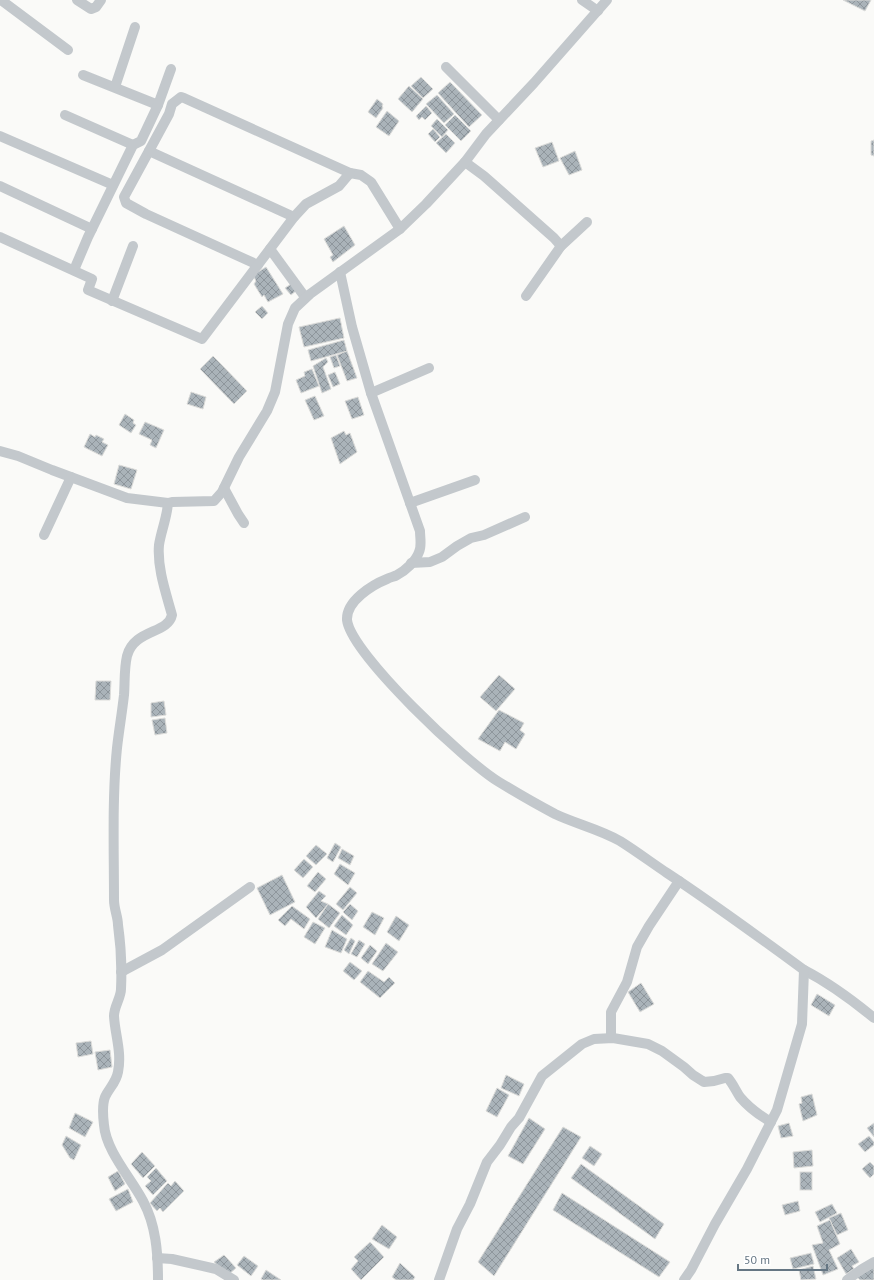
<svg xmlns="http://www.w3.org/2000/svg" width="874" height="1280" font-family="'PT Sans',sans-serif">
<defs>
<pattern id="building-cross-hatch" width="8" height="8" patternUnits="userSpaceOnUse"><rect width="8" height="8" fill="#aab3b9"/><path d="M0 0l8 8M0 8l8-8" fill="none" stroke="#8e969c"/></pattern>
</defs>
<rect width="100%" height="100%" fill="#fafaf8"/>
<!-- building -->
<g fill="url(#building-cross-hatch)" stroke="#dcdcda">
<polygon points="843,0 871,0 865,11"/>
<polygon points="421,77 433,89 423,98 411,86"/>
<polygon points="450,82 482,115 469,127 438,93"/>
<polygon points="409,86 423,99 412,112 398,99"/>
<polygon points="437,95 454,114 444,123 426,104"/>
<polygon points="377,99 383,104 382,106 383,108 376,118 368,112"/>
<polygon points="426,106 432,113 425,120 422,117 419,120 416,116"/>
<polygon points="387,111 399,121 389,136 376,127"/>
<polygon points="455,115 471,131 461,141 445,125"/>
<polygon points="437,119 448,130 442,137 431,126"/>
<polygon points="433,129 440,137 435,142 428,134"/>
<polygon points="446,134 455,143 446,153 436,143"/>
<polygon points="874,140 874,156 871,155 871,141"/>
<polygon points="552,142 559,161 543,167 535,148"/>
<polygon points="575,151 582,170 569,175 560,158"/>
<polygon points="344,226 355,245 333,262 330,257 333,255 324,239"/>
<polygon points="266,267 283,294 268,302 264,295 262,297 254,284 256,281 253,275"/>
<polygon points="291,284 297,290 291,295 285,288"/>
<polygon points="262,306 268,313 262,319 255,312"/>
<polygon points="340,318 344,338 304,347 299,327"/>
<polygon points="344,340 347,351 311,361 308,350"/>
<polygon points="347,351 357,378 347,381 337,355"/>
<polygon points="336,355 340,366 334,368 330,357"/>
<polygon points="213,356 247,391 234,404 200,369"/>
<polygon points="326,358 328,362 323,367 331,389 322,393 313,366"/>
<polygon points="312,369 319,386 301,393 296,380 305,376 304,372"/>
<polygon points="335,372 340,384 333,387 328,375"/>
<polygon points="191,392 206,397 203,409 187,404"/>
<polygon points="315,396 324,416 314,420 305,400"/>
<polygon points="358,397 364,415 352,419 345,401"/>
<polygon points="125,414 134,420 133,423 136,425 131,433 119,425"/>
<polygon points="145,422 164,430 156,448 150,445 152,440 139,434"/>
<polygon points="344,431 346,435 350,433 357,452 340,464 331,438"/>
<polygon points="90,434 95,437 96,435 104,439 102,442 108,445 102,456 84,447"/>
<polygon points="119,465 137,470 131,489 114,484"/>
<polygon points="499,675 515,689 496,711 480,697"/>
<polygon points="96,681 111,681 110,700 95,700"/>
<polygon points="164,701 166,715 151,717 151,703"/>
<polygon points="499,710 524,723 520,730 525,734 516,749 505,742 500,751 478,739"/>
<polygon points="165,718 167,733 155,735 152,720"/>
<polygon points="335,843 341,847 333,862 327,858"/>
<polygon points="316,845 327,854 316,865 306,856"/>
<polygon points="342,849 354,856 350,865 338,858"/>
<polygon points="304,859 313,867 303,878 294,870"/>
<polygon points="340,864 355,873 348,885 334,874"/>
<polygon points="318,872 326,879 315,892 307,886"/>
<polygon points="282,875 295,902 270,915 257,888"/>
<polygon points="350,887 357,893 343,910 336,904"/>
<polygon points="319,891 326,896 321,901 328,904 316,918 306,907"/>
<polygon points="328,904 340,913 329,928 318,919"/>
<polygon points="350,904 358,911 352,920 343,912"/>
<polygon points="292,906 310,919 304,929 291,919 285,926 278,920"/>
<polygon points="372,912 384,918 375,935 363,927"/>
<polygon points="342,915 353,925 346,935 334,926"/>
<polygon points="396,916 409,925 399,941 387,932"/>
<polygon points="313,922 325,928 315,944 304,937"/>
<polygon points="332,930 347,939 341,953 325,947"/>
<polygon points="351,938 355,941 349,954 344,950"/>
<polygon points="359,940 365,944 357,957 351,954"/>
<polygon points="386,943 398,952 383,971 372,964"/>
<polygon points="370,945 377,951 368,964 361,958"/>
<polygon points="350,962 362,971 354,980 343,971"/>
<polygon points="368,971 384,982 389,977 395,983 380,998 360,982"/>
<polygon points="641,983 654,1004 640,1012 628,992"/>
<polygon points="817,994 835,1005 829,1016 811,1005"/>
<polygon points="91,1041 93,1054 78,1057 76,1043"/>
<polygon points="110,1050 112,1067 98,1070 95,1052"/>
<polygon points="506,1075 524,1084 519,1096 501,1088"/>
<polygon points="497,1088 509,1095 497,1117 486,1111"/>
<polygon points="812,1094 817,1115 803,1121 799,1104 802,1103 801,1097"/>
<polygon points="75,1113 93,1122 85,1137 69,1128"/>
<polygon points="529,1118 545,1129 523,1164 508,1156"/>
<polygon points="789,1123 793,1136 781,1138 778,1126"/>
<polygon points="874,1123 874,1137 867,1128"/>
<polygon points="563,1127 581,1137 494,1276 478,1262"/>
<polygon points="66,1136 81,1145 74,1160 70,1158 62,1145"/>
<polygon points="869,1136 874,1142 874,1145 865,1152 858,1144"/>
<polygon points="590,1146 602,1154 594,1166 582,1158"/>
<polygon points="812,1150 813,1166 794,1168 793,1152"/>
<polygon points="142,1152 155,1166 143,1178 131,1164"/>
<polygon points="870,1162 874,1166 874,1174 870,1178 862,1169"/>
<polygon points="581,1164 664,1224 655,1239 571,1178"/>
<polygon points="156,1168 167,1181 153,1195 145,1186 151,1181 147,1177"/>
<polygon points="118,1171 125,1184 115,1191 108,1177"/>
<rect x="800" y="1172" width="12" height="18"/>
<polygon points="175,1181 184,1191 163,1212 160,1208 157,1211 150,1203 168,1183 171,1186"/>
<polygon points="128,1189 133,1202 116,1211 109,1199"/>
<polygon points="562,1193 670,1262 659,1277 553,1210"/>
<polygon points="798,1201 800,1211 785,1215 782,1205"/>
<polygon points="832,1204 837,1213 820,1222 815,1212"/>
<polygon points="841,1213 848,1230 837,1235 829,1218"/>
<polygon points="830,1220 840,1244 829,1250 838,1269 823,1275 812,1245 823,1243 817,1226"/>
<polygon points="382,1225 397,1237 389,1249 372,1239"/>
<polygon points="370,1242 384,1257 361,1280 351,1269 358,1261 354,1257"/>
<polygon points="851,1249 859,1262 852,1266 854,1269 846,1274 837,1258"/>
<polygon points="811,1253 814,1264 793,1269 790,1258"/>
<polygon points="224,1255 236,1268 229,1274 214,1262"/>
<polygon points="244,1256 258,1266 251,1276 237,1265"/>
<polygon points="400,1263 415,1277 413,1280 396,1280 392,1277"/>
<polygon points="813,1266 816,1279 801,1280 799,1270"/>
<polygon points="874,1267 874,1280 860,1280 857,1277"/>
<polygon points="266,1270 281,1280 263,1280 261,1279"/>
</g>
<g fill="none" stroke-linecap="round" stroke-linejoin="round">
<!-- minor -->
<g stroke="#c3c8cc" stroke-width="10">
<polyline points="1,0 68,50"/>
<polyline points="77,0 91,9 96,7 101,0"/>
<polyline points="582,0 598,11"/>
<polyline points="446,67 499,120"/>
<polyline points="83,75 158,105"/>
<polyline points="115,87 135,27"/>
<polyline points="65,115 133,145"/>
<polyline points="0,136 113,185"/>
<polyline points="149,151 124,197 126,203 146,214 258,265"/>
<polyline points="465,162 484,176 554,238 561,246"/>
<polyline points="0,186 92,229"/>
<polyline points="294,217 149,151 169,114 172,104 181,97 184,98 350,173 361,175 371,182 400,229"/>
<polyline points="0,237 92,279 88,290 202,339 294,217 306,204 339,186 350,173"/>
<polyline points="270,249 305,297"/>
<polyline points="74,270 88,237 133,145 141,141 158,105 171,69"/>
<path d="M340 272 352 327 371 393 420 531C420 538 422 546 419 552 416 561 405 571 397 575 394 577 390 577 387 579 372 585 346 601 347 620 351 654 467 763 499 782 517 793 536 804 555 814 576 824 599 829 620 841 636 851 652 863 667 873 714 904 759 937 804 970 831 984 851 999 874 1018"/>
<polyline points="526,296 561,246 587,222"/>
<polyline points="112,301 133,246"/>
<polyline points="371,393 429,368"/>
<polyline points="0,451 18,456 52,470 127,498 168,503 172,502 214,501 222,492 239,457 267,411 275,392 288,324 295,308 310,294 400,229 426,204 465,162 486,134 534,83 607,0"/>
<polyline points="224,488 238,514 244,523"/>
<polyline points="410,503 475,480"/>
<polyline points="44,535 71,477"/>
<polyline points="411,563 430,562 442,557 457,546 471,538 484,535 525,517"/>
<polyline points="121,972 162,950 250,887"/>
<polyline points="611,1038 611,1012 627,982 637,947 649,926 679,881"/>
<polyline points="157,1258 172,1259 216,1269 234,1280"/>
<path d="M158 1280C158 1253 156 1225 143 1201 131 1178 106 1151 104 1125 103 1117 102 1105 105 1097 109 1088 116 1083 118 1072 122 1052 115 1035 114 1016 114 1006 121 998 121 989 122 967 121 946 118 925 118 917 114 909 114 900 114 850 112 798 117 748 119 730 122 713 124 695 125 682 124 669 127 656 134 629 168 634 172 615 166 593 157 568 159 545 161 531 167 518 168 503"/>
<path d="M439 1280 457 1229 470 1204 487 1162 500 1145 511 1127 519 1118 542 1076 582 1044 594 1039 613 1038 648 1044 662 1051 684 1067 693 1075 704 1082 714 1081 725 1078H728C733 1084 736 1091 740 1097 749 1108 759 1115 771 1122"/>
<polyline points="684,1280 691,1270 715,1224 747,1169 777,1110 802,1024 804,970"/>
<polyline points="847,1280 862,1269 874,1262"/>
</g>
</g>
<!-- scale -->
<path d="M738 1264v6h89v-6" fill="none" stroke="#657683" stroke-width="2"/>
<text x="744" y="1264" font-size="12" fill="#657683" stroke="#ffffff" stroke-width="3" paint-order="stroke">50 m</text>
</svg>
